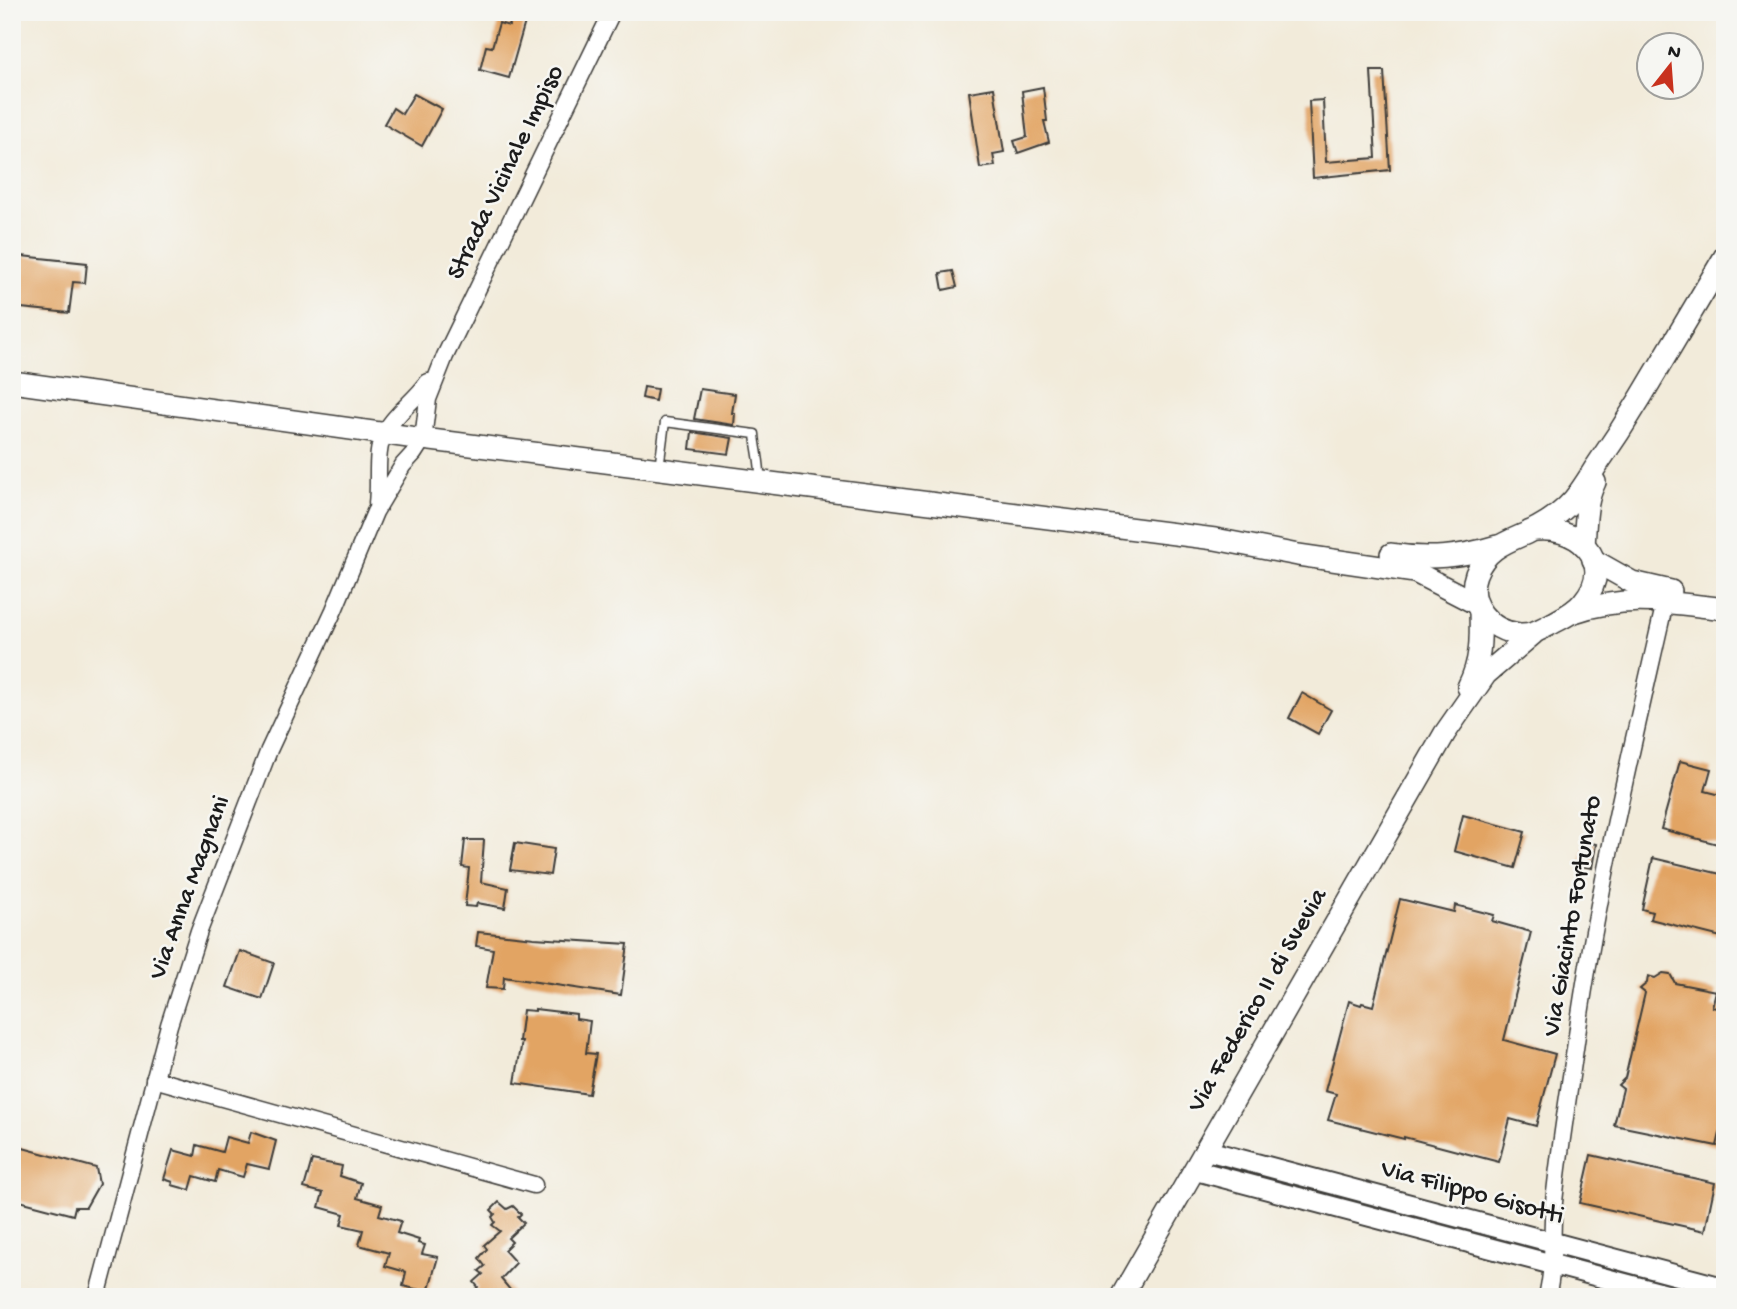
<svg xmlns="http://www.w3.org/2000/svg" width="1737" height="1309" font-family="'Gochi Hand',sans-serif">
<rect width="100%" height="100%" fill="#f6f6f2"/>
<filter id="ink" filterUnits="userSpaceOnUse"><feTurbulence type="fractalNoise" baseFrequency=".0143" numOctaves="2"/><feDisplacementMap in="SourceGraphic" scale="14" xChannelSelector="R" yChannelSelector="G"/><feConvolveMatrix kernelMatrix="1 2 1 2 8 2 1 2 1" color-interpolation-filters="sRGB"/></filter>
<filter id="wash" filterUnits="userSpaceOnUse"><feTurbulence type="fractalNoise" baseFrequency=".00686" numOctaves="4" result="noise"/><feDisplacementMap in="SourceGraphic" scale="28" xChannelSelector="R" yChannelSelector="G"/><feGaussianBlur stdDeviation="1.57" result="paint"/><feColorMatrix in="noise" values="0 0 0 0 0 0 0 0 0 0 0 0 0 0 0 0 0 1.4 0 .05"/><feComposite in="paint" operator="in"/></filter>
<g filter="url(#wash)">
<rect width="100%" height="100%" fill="#f2ebda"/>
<g id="blocks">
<!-- building -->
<g fill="#e2a464">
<polygon points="512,18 525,22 509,78 480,70 486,46 492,47 499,23 509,26"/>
<polygon points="1371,71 1384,71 1390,170 1313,178 1309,101 1323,100 1326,162 1376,158"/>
<polygon points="1043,87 1047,121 1044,121 1049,142 1018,153 1014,141 1027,137 1022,91"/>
<polygon points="994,88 1004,152 993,154 995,166 980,168 969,92"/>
<polygon points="414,94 442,109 422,146 384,124 393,108 402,114"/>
<polygon points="12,255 87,263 85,283 73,282 69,313 12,307"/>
<polygon points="953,271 957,287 943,290 940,273"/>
<polygon points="644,387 657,389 655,401 642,398"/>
<polygon points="700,389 735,394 732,413 735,413 734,425 694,419"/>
<polygon points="692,432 732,438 729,454 690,449"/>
<polygon points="1302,693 1331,710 1318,734 1289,718"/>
<polygon points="1680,761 1711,769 1705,791 1725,796 1725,846 1661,829"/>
<polygon points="1463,815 1525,832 1515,868 1454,851"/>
<polygon points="465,840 484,840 481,882 508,888 505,908 477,903 476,907 465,906 469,868 462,867"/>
<polygon points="1585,842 1596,844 1592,868 1580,866"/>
<polygon points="515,843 554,849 550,875 510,870"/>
<polygon points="1653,858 1725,875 1725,938 1650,919 1652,912 1642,909"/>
<polygon points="1400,899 1454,912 1455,905 1494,915 1492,921 1531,932 1504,1040 1555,1054 1536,1126 1510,1119 1499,1162 1404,1137 1404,1139 1328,1120 1336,1094 1325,1091 1349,1001 1361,1005 1362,1003 1373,1006"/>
<polygon points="478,932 534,938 628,944 621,995 504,977 503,989 486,988 493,949 476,946"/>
<polygon points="240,951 274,963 262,999 227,987"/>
<polygon points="1663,973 1670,974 1675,983 1716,991 1712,1007 1725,1010 1725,1112 1717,1146 1614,1125 1623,1089 1618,1085 1625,1078 1645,993 1640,989 1647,983 1648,976 1655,978"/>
<polygon points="535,1009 576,1014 576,1019 590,1021 586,1053 596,1054 589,1094 515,1083 522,1041 519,1041 523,1010 535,1011"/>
<polygon points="251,1132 276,1141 269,1169 247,1164 243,1177 218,1170 215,1182 194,1176 190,1190 172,1185 173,1182 164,1179 173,1150 195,1156 197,1145 222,1152 226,1137 248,1143"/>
<polygon points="12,1145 96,1168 99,1184 86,1207 75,1207 73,1215 12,1199"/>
<polygon points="1591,1155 1715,1183 1705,1231 1580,1203"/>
<polygon points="312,1160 342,1166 340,1176 361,1183 357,1198 382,1205 379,1215 401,1221 397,1233 419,1240 418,1243 425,1245 422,1254 438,1257 428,1292 403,1286 406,1272 385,1266 389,1253 359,1245 363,1230 341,1225 344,1214 319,1207 323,1193 304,1188"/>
<polygon points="499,1202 507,1209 513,1206 521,1214 518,1217 524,1223 508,1238 512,1242 504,1250 516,1263 501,1279 516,1297 468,1297 478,1287 474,1282 483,1274 479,1271 485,1266 479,1258 487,1249 484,1245 500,1231 492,1225 495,1222 492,1217 495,1214 491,1210"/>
</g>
</g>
</g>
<g filter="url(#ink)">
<use href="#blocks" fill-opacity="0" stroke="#3c3b38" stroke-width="2"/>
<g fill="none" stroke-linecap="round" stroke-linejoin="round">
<!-- service casing -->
<g stroke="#3c3b38" stroke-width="11">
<path id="service" d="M659 468 665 422 755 434C756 449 761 464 760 479"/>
</g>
<!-- minor casing -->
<g stroke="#3c3b38" stroke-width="19">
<g id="minor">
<path d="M377 503C380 481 374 451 385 432 396 412 416 400 428 382"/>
<polyline points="154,1079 534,1185"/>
<polyline points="97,1297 169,1025 199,931 269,750 334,610 375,512 403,465 414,453 423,439 428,399 445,356 612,12"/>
<path d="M1547 1297C1555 1265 1551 1234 1554 1202 1560 1144 1570 1086 1578 1028 1599 884 1633 744 1665 602"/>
</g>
</g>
<!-- tertiary casing -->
<g stroke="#3c3b38" stroke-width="23">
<g id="tertiary">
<polyline points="1205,1150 1725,1288"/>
<polyline points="1194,1170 1676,1297"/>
</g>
</g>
<!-- secondary casing -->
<g stroke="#3c3b38" stroke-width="24">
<g id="secondary">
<polyline points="12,382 423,439 1215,539 1298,555 1415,572 1475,603"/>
<path d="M1530 531C1575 523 1618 560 1583 602 1575 612 1564 617 1553 623 1541 629 1532 635 1519 634 1490 631 1465 604 1476 574 1486 549 1504 543 1527 533 1544 525 1562 513 1574 499 1582 489 1588 479 1595 468 1611 445 1626 422 1641 397 1669 350 1697 303 1725 256"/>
<path d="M1584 545C1586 522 1585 502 1595 482"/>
<path d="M1391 554C1429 560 1461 557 1497 546"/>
<polyline points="1593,560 1632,582 1671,591"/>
<path d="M1574 612C1629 594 1669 603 1725 609"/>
<path d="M1468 687C1481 662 1481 639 1480 611"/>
<polyline points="1121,1297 1445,733 1486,674 1533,634"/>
</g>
</g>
<!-- service -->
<use href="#service" stroke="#fff" stroke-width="8"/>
<!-- minor -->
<use href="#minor" stroke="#fff" stroke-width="16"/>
<!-- tertiary -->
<use href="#tertiary" stroke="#fff" stroke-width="19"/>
<!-- secondary -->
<use href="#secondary" stroke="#fff" stroke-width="21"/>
</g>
</g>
<g text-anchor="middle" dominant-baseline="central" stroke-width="5" stroke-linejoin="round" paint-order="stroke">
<!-- street labels -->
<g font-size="26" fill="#1c1c1c" stroke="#f6f6f2">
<text transform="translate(507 173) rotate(-64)">Strada Vicinale Impiso</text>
<text transform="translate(191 888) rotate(-70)">Via Anna Magnani</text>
<text transform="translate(1574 916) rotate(-80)">Via Giacinto Fortunato</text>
<text transform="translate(1259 1001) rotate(-60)">Via Federico II di Svevia</text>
<text transform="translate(1472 1194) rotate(15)">Via Filippo Gisotti</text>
</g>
</g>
<!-- margin -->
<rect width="1737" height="1309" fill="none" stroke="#f6f6f2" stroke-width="42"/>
<!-- north arrow -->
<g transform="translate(1670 66) rotate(17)"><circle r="33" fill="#f6f6f2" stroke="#9f9f9c" stroke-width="2"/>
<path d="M0-5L12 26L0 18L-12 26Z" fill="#c8321e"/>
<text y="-10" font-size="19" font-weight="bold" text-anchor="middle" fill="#1c1c1c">N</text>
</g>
</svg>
